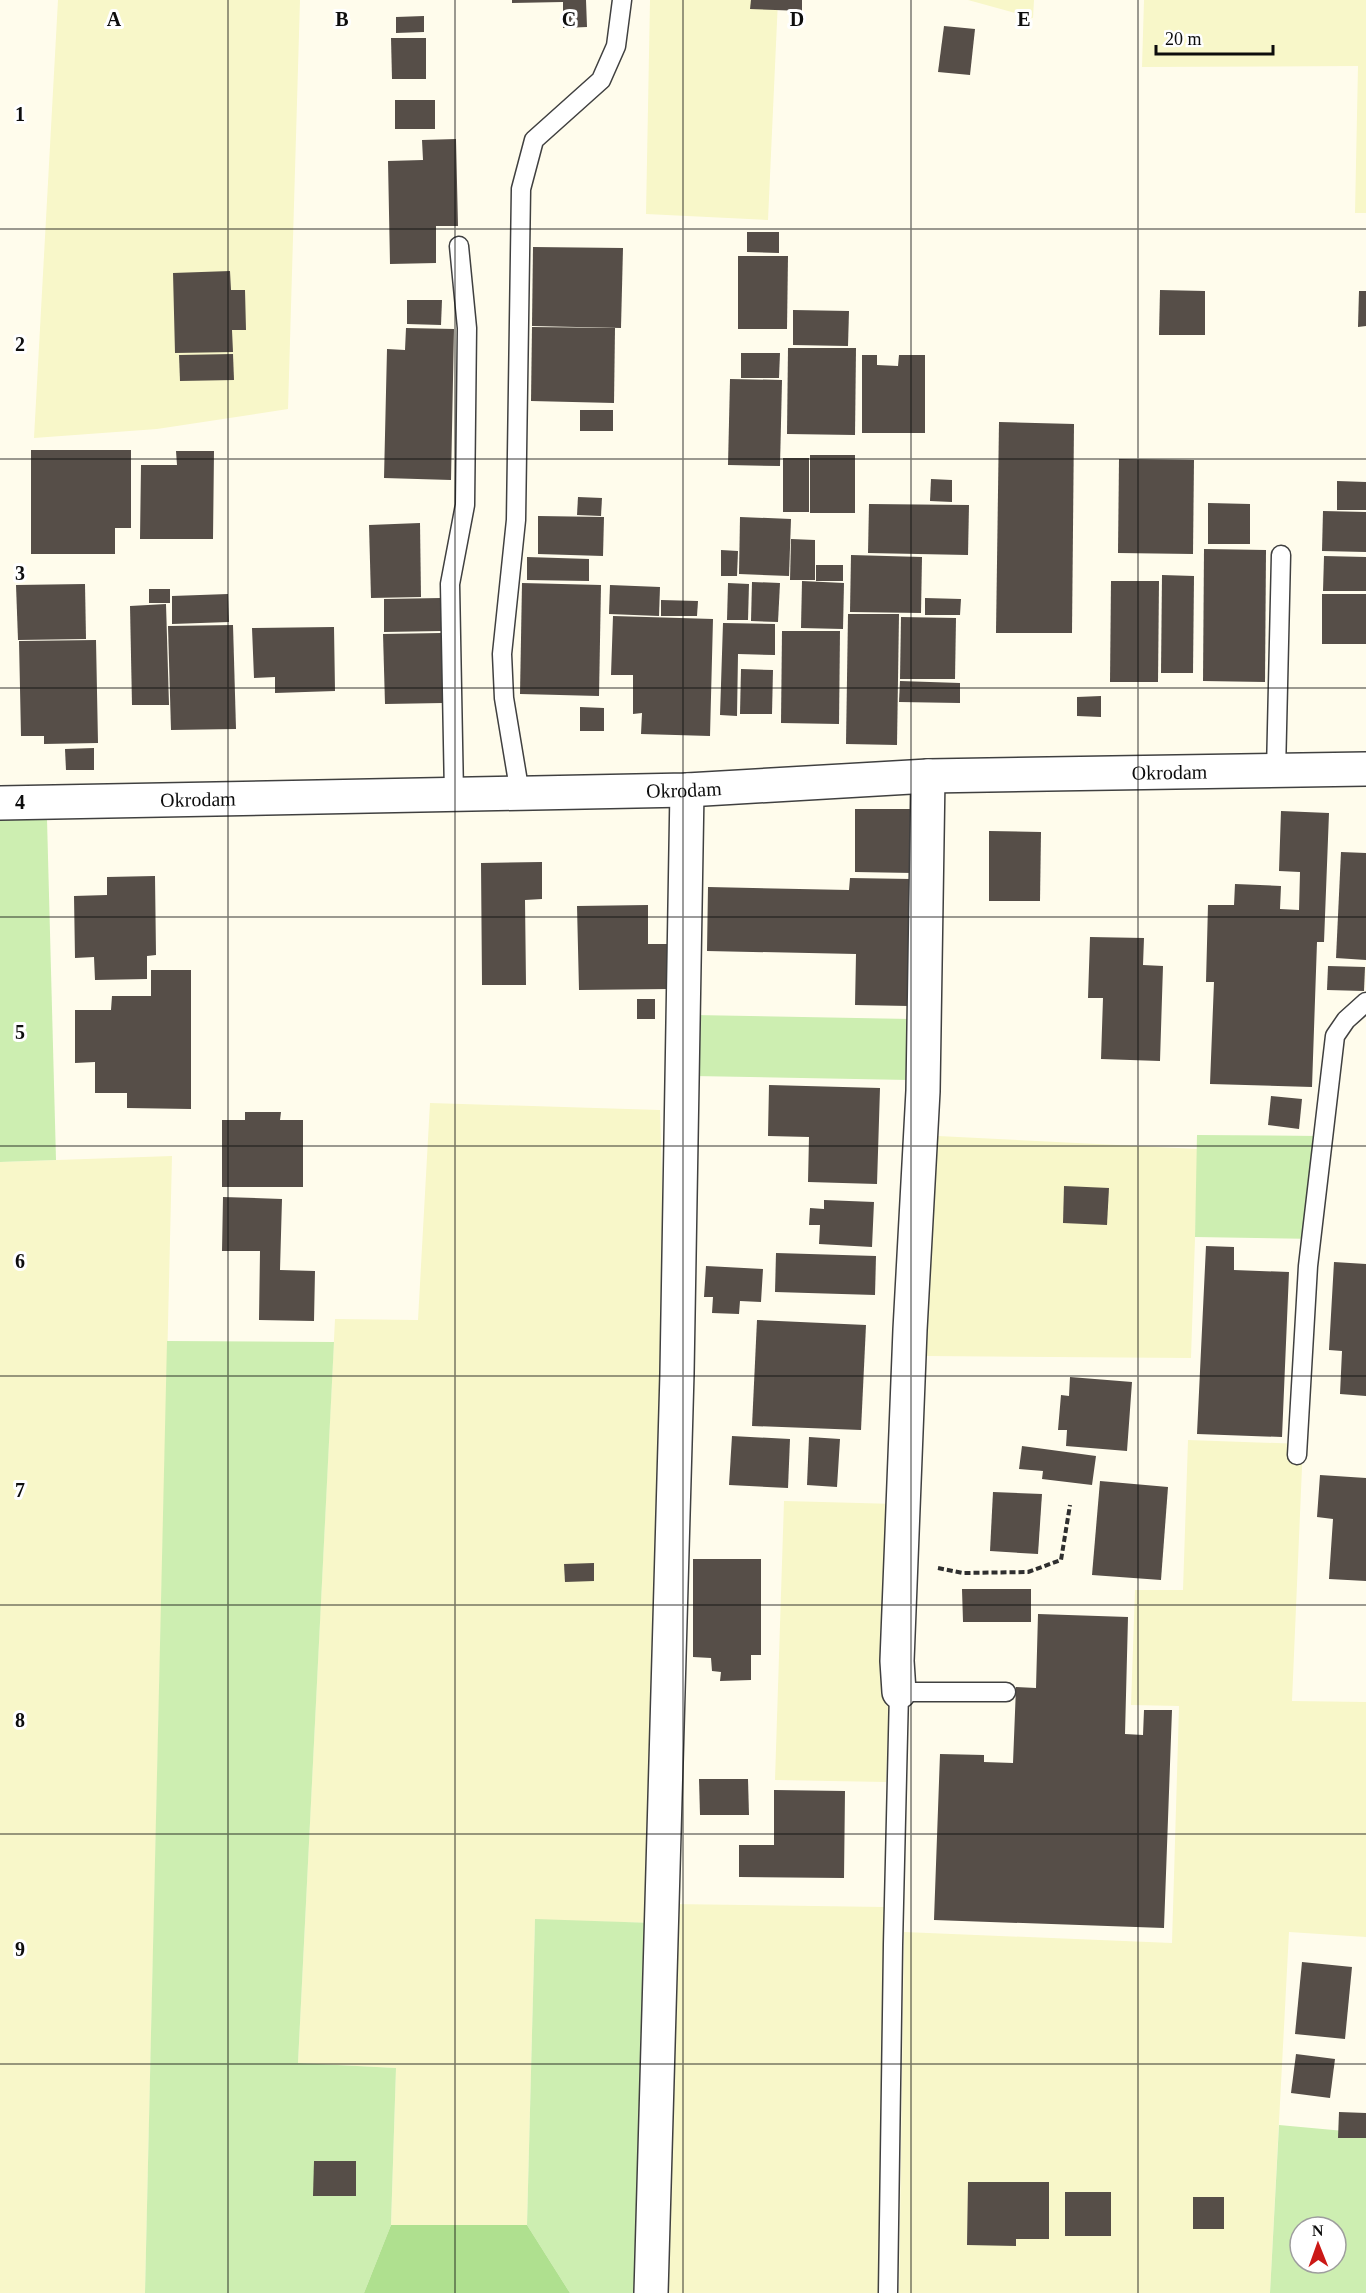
<svg xmlns="http://www.w3.org/2000/svg" width="1366" height="2293" font-family="'Times New Roman',serif">
<rect width="100%" height="100%" fill="#fffcec"/>
<!-- farmland -->
<g fill="#f8f7c9">
<polygon points="58,0 300,0 288,409 157,429 34,438"/>
<polygon points="650,0 778,0 768,220 646,214"/>
<polygon points="968,0 1034,0 1033,18"/>
<polygon points="1144,0 1366,0 1366,213 1355,213 1358,66 1142,67"/>
<polygon points="430,1103 660,1110 668,1383 654,1923 535,1920 527,2225 391,2225 396,2068 298,2063 335,1319 418,1320"/>
<polygon points="938,1136 1198,1149 1191,1358 925,1356"/>
<polygon points="172,1156 145,2293 0,2293 0,1162"/>
<polygon points="1188,1440 1303,1444 1292,1701 1366,1702 1366,1937 1289,1932 1270,2293 899,2293 904,1932 1172,1943 1179,1706 1131,1705 1135,1590 1183,1590"/>
<polygon points="784,1501 897,1504 886,1782 775,1780"/>
<polygon points="670,1904 885,1907 878,2293 662,2293"/>
</g>
<!-- green -->
<g fill="#cdeeb1" fill-rule="evenodd">
<polygon points="47,819 56,1160 0,1162 0,820"/>
<polygon points="694,1015 911,1019 909,1080 693,1076"/>
<polygon points="1197,1135 1319,1136 1319,1239 1195,1237"/>
<polygon points="167,1341 334,1342 298,2063 396,2068 391,2225 364,2293 145,2293"/>
<polygon points="535,1919 654,1923 639,2293 570,2293 527,2225"/>
<path d="M1279 2125 1366 2133V2293H1270ZM1300 2227H1336V2263H1300Z"/>
</g>
<!-- forest -->
<polygon fill="#afe08f" points="391,2225 527,2225 570,2293 364,2293"/>
<!-- building -->
<g fill="#564e48">
<polygon points="512,0 586,0 587,27 563,28 563,2 512,3"/>
<polygon points="751,0 802,0 802,11 750,9"/>
<polygon points="424,16 424,32 396,33 396,17"/>
<polygon points="944,26 975,29 970,75 938,72"/>
<polygon points="391,38 426,38 426,79 392,79"/>
<rect x="395" y="100" width="40" height="29"/>
<polygon points="456,139 458,226 436,226 436,263 390,264 388,161 423,160 422,140"/>
<polygon points="747,232 779,232 779,253 747,252"/>
<polygon points="533,247 623,248 621,328 532,326"/>
<polygon points="738,256 788,256 787,329 738,329"/>
<polygon points="230,271 231,290 245,290 246,330 232,330 233,352 175,353 173,273"/>
<polygon points="1160,290 1205,291 1205,335 1159,335"/>
<polygon points="1359,291 1366,291 1366,326 1358,327"/>
<polygon points="407,300 442,300 441,325 407,324"/>
<polygon points="793,310 849,311 848,346 793,345"/>
<polygon points="532,327 615,328 614,403 531,401"/>
<polygon points="406,328 454,329 451,480 384,478 387,349 405,350"/>
<polygon points="788,348 856,348 855,435 787,434"/>
<polygon points="741,353 780,353 779,378 741,378"/>
<polygon points="233,354 234,380 180,381 179,355"/>
<polygon points="862,355 877,355 877,365 898,366 899,355 925,355 925,433 862,433"/>
<polygon points="730,379 782,380 780,466 728,465"/>
<rect x="580" y="410" width="33" height="21"/>
<polygon points="999,422 1074,424 1072,633 996,633"/>
<polygon points="31,450 131,450 131,528 115,528 115,554 31,554"/>
<polygon points="176,451 214,451 213,539 140,539 141,465 177,465"/>
<rect x="810" y="455" width="45" height="58"/>
<rect x="783" y="458" width="26" height="54"/>
<polygon points="1119,459 1194,460 1193,554 1118,553"/>
<polygon points="931,479 952,480 952,502 930,501"/>
<polygon points="1337,481 1366,482 1366,510 1337,510"/>
<polygon points="578,497 602,498 601,516 577,515"/>
<polygon points="1208,503 1250,504 1250,544 1208,544"/>
<polygon points="869,504 969,505 968,555 868,553"/>
<polygon points="1323,511 1366,512 1366,552 1322,551"/>
<polygon points="538,516 604,517 603,556 538,554"/>
<polygon points="740,517 791,519 789,576 739,574"/>
<polygon points="420,523 421,597 371,598 369,525"/>
<polygon points="791,539 815,540 815,580 790,580"/>
<polygon points="1204,549 1266,550 1265,682 1203,681"/>
<polygon points="721,550 738,551 737,576 721,576"/>
<polygon points="851,555 922,557 921,613 850,612"/>
<polygon points="1324,556 1366,557 1366,591 1323,591"/>
<polygon points="527,557 589,559 589,581 527,580"/>
<rect x="816" y="565" width="27" height="16"/>
<polygon points="1162,575 1194,576 1193,673 1161,673"/>
<polygon points="802,581 844,583 843,629 801,628"/>
<polygon points="1111,581 1159,581 1158,682 1110,682"/>
<polygon points="752,582 780,583 778,622 751,621"/>
<polygon points="522,583 601,585 599,696 520,694"/>
<polygon points="728,583 749,584 748,620 727,620"/>
<polygon points="85,584 86,639 18,640 16,585"/>
<polygon points="610,585 660,587 659,616 609,614"/>
<rect x="149" y="589" width="21" height="14"/>
<polygon points="228,594 229,622 172,624 172,596"/>
<rect x="1322" y="594" width="44" height="50"/>
<polygon points="441,598 441,631 384,632 384,599"/>
<polygon points="925,598 961,599 960,615 925,615"/>
<polygon points="661,600 698,601 697,616 661,616"/>
<polygon points="166,604 169,705 132,705 130,606"/>
<polygon points="848,614 899,614 897,745 846,744"/>
<polygon points="613,616 713,619 710,736 641,734 642,713 633,714 633,675 611,675"/>
<polygon points="901,617 956,618 955,679 900,679"/>
<polygon points="723,623 775,624 775,655 738,654 737,716 720,715"/>
<polygon points="233,625 236,729 171,730 168,626"/>
<polygon points="334,627 335,691 275,693 275,677 254,678 252,628"/>
<polygon points="782,631 840,631 839,724 781,723"/>
<polygon points="441,633 443,703 385,704 383,634"/>
<polygon points="96,640 98,743 44,744 44,736 21,736 19,641"/>
<polygon points="741,669 773,670 772,714 740,714"/>
<polygon points="900,681 960,683 960,703 899,702"/>
<polygon points="1101,696 1101,717 1077,716 1077,697"/>
<polygon points="580,707 604,708 604,731 580,731"/>
<polygon points="94,748 94,770 66,770 65,749"/>
<polygon points="855,809 914,809 913,873 855,872"/>
<polygon points="1281,811 1329,813 1324,942 1317,942 1312,1087 1210,1084 1214,982 1206,982 1208,905 1234,905 1235,884 1281,886 1280,909 1299,910 1300,872 1279,871"/>
<polygon points="989,831 1041,832 1040,901 989,901"/>
<polygon points="1341,852 1366,853 1366,960 1336,958"/>
<polygon points="542,862 542,899 525,900 526,985 482,985 481,863"/>
<polygon points="155,876 156,955 147,956 147,979 95,980 94,957 75,958 74,896 107,895 107,877"/>
<polygon points="850,878 911,879 909,1006 855,1005 856,954 707,951 708,887 849,890"/>
<polygon points="648,905 648,944 668,944 669,989 579,990 577,906"/>
<polygon points="1090,937 1144,938 1143,965 1163,966 1160,1061 1101,1059 1103,998 1088,998"/>
<polygon points="1328,966 1365,967 1364,991 1327,990"/>
<polygon points="151,970 191,970 191,1109 127,1108 127,1093 95,1093 95,1062 75,1063 75,1010 111,1010 112,996 151,996"/>
<rect x="637" y="999" width="18" height="20"/>
<polygon points="769,1085 880,1088 877,1184 808,1182 809,1137 768,1136"/>
<polygon points="1271,1096 1302,1099 1299,1129 1268,1125"/>
<polygon points="245,1112 281,1112 280,1120 303,1120 303,1187 222,1187 222,1120 245,1120"/>
<polygon points="1064,1186 1109,1188 1107,1225 1063,1223"/>
<polygon points="223,1197 282,1199 280,1270 315,1271 314,1321 259,1320 260,1251 222,1251"/>
<polygon points="824,1200 874,1202 872,1247 819,1244 820,1225 809,1225 810,1208 824,1209"/>
<polygon points="1206,1246 1234,1247 1234,1270 1289,1272 1282,1437 1197,1434"/>
<polygon points="776,1253 876,1256 875,1295 775,1292"/>
<polygon points="1334,1262 1366,1264 1366,1396 1340,1394 1342,1351 1329,1350"/>
<polygon points="706,1266 763,1269 761,1302 740,1301 739,1314 712,1313 713,1297 704,1297"/>
<polygon points="757,1320 866,1325 861,1430 752,1426"/>
<polygon points="1070,1377 1132,1382 1127,1451 1066,1446 1067,1430 1058,1430 1061,1395 1069,1396"/>
<polygon points="732,1436 790,1439 788,1488 729,1485"/>
<polygon points="809,1437 840,1439 837,1487 807,1485"/>
<polygon points="1022,1446 1096,1456 1092,1485 1042,1479 1043,1471 1019,1469"/>
<polygon points="1320,1475 1366,1478 1366,1581 1329,1579 1333,1519 1317,1517"/>
<polygon points="1100,1481 1168,1487 1161,1580 1092,1575"/>
<polygon points="993,1492 1042,1494 1038,1554 990,1551"/>
<polygon points="693,1559 761,1559 761,1655 751,1655 751,1680 720,1681 721,1672 712,1671 711,1658 693,1657"/>
<polygon points="594,1563 594,1581 565,1582 564,1564"/>
<polygon points="962,1589 1031,1589 1031,1622 963,1622"/>
<polygon points="1038,1614 1128,1617 1125,1734 1143,1735 1144,1710 1172,1710 1164,1928 934,1920 940,1754 984,1755 984,1762 1013,1763 1016,1687 1036,1688"/>
<polygon points="699,1779 748,1779 749,1815 700,1815"/>
<polygon points="774,1790 845,1791 844,1878 739,1877 739,1845 774,1845"/>
<polygon points="1302,1962 1352,1967 1345,2039 1295,2034"/>
<polygon points="1296,2054 1335,2059 1330,2098 1291,2093"/>
<polygon points="1339,2112 1366,2113 1366,2138 1338,2138"/>
<polygon points="314,2161 356,2161 356,2196 313,2196"/>
<polygon points="968,2182 1049,2182 1049,2239 1016,2239 1016,2246 967,2245"/>
<rect x="1065" y="2192" width="46" height="44"/>
<rect x="1193" y="2197" width="31" height="32"/>
</g>
<g fill="none" stroke-linecap="round" stroke-linejoin="round">
<!-- lane casing -->
<g stroke="#404040" stroke-width="21">
<g id="lane">
<polyline points="1276,772 1281,555"/>
<polyline points="520,794 504,698 502,654 516,520 521,189 534,140 601,80 616,46 622,0"/>
<polyline points="454,795 450,584 465,505 467,328 459,246"/>
<polyline points="1297,1455 1308,1266 1335,1036 1346,1020 1366,1002"/>
<polyline points="888,2293 893,1945 899,1692 1006,1692"/>
</g>
</g>
<!-- street casing -->
<g stroke="#404040" stroke-width="36">
<g id="street">
<path id="s1" d="M0 803 687 790 928 776 1366 769"/>
<polyline points="899,1692 897,1661 910,1330 923,1091 928,776"/>
<polyline points="651,2293 677,1373 687,790"/>
</g>
</g>
<!-- path -->
<polyline stroke="#2f2f2f" stroke-width="4" stroke-dasharray="6 3" stroke-linecap="butt" points="938,1568 963,1573 1028,1572 1061,1560 1070,1505"/>
<!-- lane -->
<use href="#lane" stroke="#fff" stroke-width="18"/>
<!-- street -->
<use href="#street" stroke="#fff" stroke-width="33"/>
</g>
<!-- grid -->
<path fill="none" stroke="#0d0d0d" stroke-width="1.5" stroke-opacity="0.55" d="M228 0V2293M455 0V2293M683 0V2293M911 0V2293M1138 0V2293M0 229H1366M0 459H1366M0 688H1366M0 917H1366M0 1146H1366M0 1376H1366M0 1605H1366M0 1834H1366M0 2064H1366"/>
<g text-anchor="middle" dominant-baseline="central" stroke-width="6" stroke-linejoin="round" paint-order="stroke">
<!-- street labels -->
<g font-size="20" fill="#0d0d0d" stroke="#fff">
<text stroke="none"><textPath href="#s1" startOffset="1170">Okrodam</textPath></text>
<text stroke="none"><textPath href="#s1" startOffset="684">Okrodam</textPath></text>
<text stroke="none"><textPath href="#s1" startOffset="198">Okrodam</textPath></text>
</g>
</g>
<g font-size="20" text-anchor="middle" font-weight="bold" fill="#0d0d0d" stroke="#fff" stroke-width="6" stroke-linejoin="round" paint-order="stroke">
<text x="114" y="26">A</text>
<text x="342" y="26">B</text>
<text x="569" y="26">C</text>
<text x="797" y="26">D</text>
<text x="1024" y="26">E</text>
<text x="20" y="121">1</text>
<text x="20" y="351">2</text>
<text x="20" y="580">3</text>
<text x="20" y="809">4</text>
<text x="20" y="1039">5</text>
<text x="20" y="1268">6</text>
<text x="20" y="1497">7</text>
<text x="20" y="1727">8</text>
<text x="20" y="1956">9</text>
</g>
<!-- north arrow -->
<g transform="translate(1318 2245) rotate(359)"><circle r="28" fill="#ffffff" stroke="#9e9e9e" stroke-width="1.5"/>
<path d="M0-4.5L10 22L0 15L-10 22Z" fill="#cb1816"/>
<text y="-9" font-size="16" font-weight="bold" text-anchor="middle" fill="#0d0d0d">N</text>
</g>
<!-- scale -->
<path d="M1156 45v9h117v-9" fill="none" stroke="#0d0d0d" stroke-width="3"/>
<text x="1165" y="45" font-size="18" fill="#0d0d0d" stroke="#ffffff" stroke-width="4.5" paint-order="stroke">20 m</text>
</svg>
